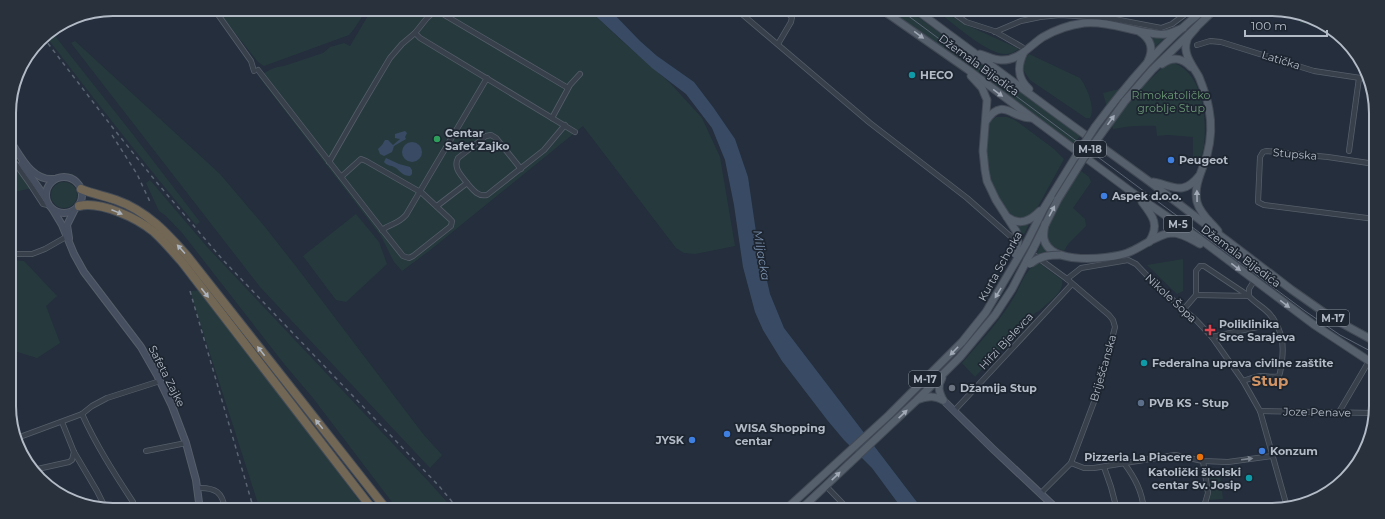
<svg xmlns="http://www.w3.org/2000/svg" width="1385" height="519" font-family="Montserrat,sans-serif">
<rect width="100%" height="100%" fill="#242e3c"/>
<!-- green -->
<g fill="#263a3d">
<polygon points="216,9 367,9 354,29 349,35 264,66 258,62"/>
<path d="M372 9H588L622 41 670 83 702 118 720 157 735 246 695 254 684 253 676 248 583 126 429 251 402 271 394 262 381 236 259 77C266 71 274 67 284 66L323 53 330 47 344 43 350 46Z"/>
<polygon points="888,9 907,9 1080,136 1073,144 925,35"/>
<path d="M941 9 962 23 1019 49C1015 51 1012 54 1007 54 989 56 953 23 938 12Z"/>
<polygon points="1299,14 1305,15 1317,23 1300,23"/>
<path d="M51 31 131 132 200 222 196 225C144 163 94 99 45 35Z"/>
<polygon points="1149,35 1164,38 1154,48 1152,39"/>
<polygon points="75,41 220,174 265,227 298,269 423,434 442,455 430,468 260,287 71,43"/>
<path d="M1029 54 1080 78C1086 86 1096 108 1090 118H1086L1030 80 1022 68 1025 59Z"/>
<path d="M1174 63C1203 74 1207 118 1204 145 1203 152 1200 159 1198 166L1193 159V137L1168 135 1157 136 1156 126C1141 125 1127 126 1113 129L1103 93 1148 82 1166 64Z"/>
<path d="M996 117H1007L1015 120 1054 149 1064 159 1036 210C1032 213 1028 217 1023 219 1018 220 1013 217 1009 214 990 196 984 166 986 140 986 136 986 132 987 128 988 123 992 120 996 117Z"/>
<polygon points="9,150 37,187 10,193"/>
<path d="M1081 171 1089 177 1091 182 1073 208 1085 219 1086 226 1068 244 1064 251C1059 249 1051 246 1049 241 1041 224 1072 185 1081 171Z"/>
<polygon points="150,180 208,248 429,482 454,510 398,510 313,398 285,365 183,234 166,216 159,211 146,183"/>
<circle cx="64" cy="195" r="13"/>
<polygon points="356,214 379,242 387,264 346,302 336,300 303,256"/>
<polygon points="1016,224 1028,224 1028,226 1021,240"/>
<polygon points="1042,242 1050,253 1036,255"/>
<polygon points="1183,259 1183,291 1177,294 1147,265"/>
<polygon points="10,260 24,261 57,296 46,306 60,343 37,358 11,350"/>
<path d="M1039 263 1062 280C1065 292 1047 303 1039 311L1035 313 975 377 962 363C981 341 1003 318 1017 292 1022 282 1027 267 1039 263Z"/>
<polygon points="202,290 366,510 260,510 190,291"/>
<polygon points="1220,475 1223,499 1209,500 1206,476"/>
</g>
<!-- water -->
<g fill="#394b64">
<polygon points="588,9 609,9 640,41 657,56 694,82 713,107 735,139 748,177 756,232 770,294 784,328 923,510 903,510 872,468 844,440 828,421 782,361 763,330 755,312 743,267 734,205 725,160 712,128 686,94 652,68"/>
<polygon points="405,131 407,133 405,137 406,139 394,146 392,152 384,156 380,154 378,149 382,145 385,140 388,140 393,145 400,139 395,138 395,134"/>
<circle cx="412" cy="152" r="10"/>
<path d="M386 158 399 164 410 167 412 170V174L410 176C403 176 401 172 396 168 391 165 387 166 384 162Z"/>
</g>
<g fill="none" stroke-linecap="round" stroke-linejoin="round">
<!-- street casing -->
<g stroke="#565e6a" stroke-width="6">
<g id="street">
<polyline points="214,9 251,61 254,71"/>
<polyline points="736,9 870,123 967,198 1017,242"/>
<polyline points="948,9 966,22 994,31 1022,47"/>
<polyline points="436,10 568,88"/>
<polyline points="1109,18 1110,9"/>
<polyline points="995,32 1021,21 1040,17 1060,15 1109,18 1161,28 1172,24 1192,9"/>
<polyline points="415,33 420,38 575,132"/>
<polyline points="778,44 791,22 792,17 782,9"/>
<polyline points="1197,45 1210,41 1221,42 1314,71 1367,79"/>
<polyline points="258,70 380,227 403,256 409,258 413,256 451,226 452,221 450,219 422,193 366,161 361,159 341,177"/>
<polyline points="552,118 570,85 580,74"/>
<polyline points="1349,151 1359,78"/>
<polyline points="10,156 30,184 43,204 48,205"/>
<polyline points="329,162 359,110 390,58 402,44 415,33 427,18 437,9"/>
<polyline points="1375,164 1328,157 1266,151 1263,152 1260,157 1258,202 1264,205 1375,219"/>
<path d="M467 183C461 175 453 168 458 158L486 136 491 135 496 138 521 169"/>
<path d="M437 206 467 183C473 190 478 197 487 195L544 150 565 125"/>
<path d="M382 230C391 223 397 225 406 215L487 78"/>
<polyline points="1023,247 1067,279 1109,315 1113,320 1115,327 1100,386 1071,463 1040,494"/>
<polyline points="10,254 32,254 45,249 66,237"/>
<polyline points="1067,279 1081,268 1128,260 1136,264 1159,288 1196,320 1212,337 1243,381 1260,411 1287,507"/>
<polyline points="1196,295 1249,296"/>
<polyline points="1184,309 1196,295 1196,271 1200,266 1204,266 1249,296"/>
<path d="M1212 337 1271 324 1273 321C1273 312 1255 304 1249 296V289L1254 281"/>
<path d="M1243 381C1249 379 1256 376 1262 376 1268 376 1273 378 1279 376 1281 371 1281 366 1282 361 1284 344 1282 332 1273 318"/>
<polyline points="954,411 1072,284"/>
<polyline points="1260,411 1375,413"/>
<polyline points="1339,412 1369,361"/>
<path d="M82 414C96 445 114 473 133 502"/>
<polyline points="62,422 74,452 97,491 106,509"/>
<polyline points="17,438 82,414 92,406 107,398 160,381"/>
<polyline points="146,451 186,443"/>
<polyline points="1071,463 1084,468 1094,468 1175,455 1203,461 1228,462 1272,456"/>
<path d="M1124 463C1135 478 1142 491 1144 510"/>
<polyline points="1104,467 1111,487 1117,510"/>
<polyline points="33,470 69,462 72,460 74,452"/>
<polyline points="826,486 849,510"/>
<path d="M197 488C215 487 223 492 225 510"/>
<polyline points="1203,510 1208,493 1203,461"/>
</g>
</g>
<!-- secondary casing -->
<g stroke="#565e6a" stroke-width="8">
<g id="secondary">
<path d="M9 139C20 155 31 181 54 179"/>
<polyline points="22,164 45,197"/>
<circle cx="64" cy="195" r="18"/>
<polyline points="53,210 62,225 74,254 84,272 141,347 157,375 172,406 186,443 196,480 200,510"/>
<polyline points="69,238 67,225 74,211"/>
<polyline points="943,400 993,449 1058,510"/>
</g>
</g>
<!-- primary casing -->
<g stroke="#414955" stroke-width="9">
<g id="primary">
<polyline points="881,9 967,69 1137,196 1200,239 1313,324 1369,361 1376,363"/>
<polyline points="915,9 1058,115 1150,182 1292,290 1332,318 1376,342"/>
<path d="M1196 28C1193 32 1188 36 1187 40 1182 54 1193 66 1199 77 1203 87 1207 98 1209 109 1212 124 1211 140 1207 155 1203 169 1193 186 1197 202 1200 214 1211 222 1218 231"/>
<path d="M1140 32C1151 39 1154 49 1148 61"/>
<path d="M1024 52C1017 66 1017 78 1029 89"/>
<path d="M980 54C987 56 994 60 1001 60 1019 61 1029 46 1043 37 1055 30 1069 25 1084 23 1107 21 1128 30 1150 33 1155 34 1161 35 1166 34 1172 33 1177 30 1183 28"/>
<path d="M1162 64C1173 56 1182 58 1191 67"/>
<polyline points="971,76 982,88 987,100 983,151 985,170 987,181 996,200 1016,231"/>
<polyline points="1125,101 1152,70 1215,9"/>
<path d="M986 121C1003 96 1012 119 1032 118"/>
<path d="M1095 127C1127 84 1162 42 1205 9"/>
<path d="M1153 182C1174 186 1183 196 1199 176"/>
<path d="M1142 202C1153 216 1160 225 1149 242"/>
<path d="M1007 217C1020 226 1030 221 1040 211"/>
<path d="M1045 224C1044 229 1043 234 1044 239 1050 266 1109 259 1127 253 1142 248 1156 234 1172 233 1182 233 1191 239 1200 244"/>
<polyline points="1026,244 1044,208 1076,156"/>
<polyline points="1033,249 1058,199"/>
<path d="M942 378C937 386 939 392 943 400"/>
<path d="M920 399C930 396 934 396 943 400"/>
<polyline points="785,510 889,415 962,342 986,312 1019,256"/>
<polyline points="800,510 916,401 960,357 995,315 1012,289 1027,260"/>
</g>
</g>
<!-- highway casing -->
<g stroke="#434b57" stroke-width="10">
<g id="highway">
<path d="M81 189C93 194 105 196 116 200 147 211 167 233 188 257L387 510"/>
<path d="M79 206C101 201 137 218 154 232 164 241 173 252 182 262L373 510"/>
</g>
</g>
<!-- street -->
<use href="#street" stroke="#38404c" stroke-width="4.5"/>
<!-- secondary -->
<use href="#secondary" stroke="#464f5f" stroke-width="6"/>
<!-- primary -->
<use href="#primary" stroke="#565f6c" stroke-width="7"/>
<!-- highway -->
<use href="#highway" stroke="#726755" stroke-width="8"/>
<!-- tram -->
<polyline stroke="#5a6473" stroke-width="1" points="899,9 1305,311 1340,335 1376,354"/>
<!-- rail -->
<g stroke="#5a6473" stroke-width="1.5" stroke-dasharray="4 4" stroke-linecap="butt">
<polyline points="43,37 113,128 158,184 223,260 439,486 459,510"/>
<polyline points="112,135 137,174 151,204"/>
<polyline points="190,291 254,510"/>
</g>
<!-- primary-bridge casing -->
<g stroke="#414955" stroke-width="9" stroke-linecap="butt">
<g id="primary-bridge">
<polyline points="1076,156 1095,127"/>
<polyline points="1058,199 1083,159 1125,101"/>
<polyline points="1015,254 1018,242 1016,231"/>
<polyline points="1019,256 1026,244"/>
<polyline points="1027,260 1033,249"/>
<path d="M1030 264C1040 256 1049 255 1061 255"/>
</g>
</g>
<!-- primary-bridge -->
<use href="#primary-bridge" stroke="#565f6c" stroke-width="7"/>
</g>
<!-- one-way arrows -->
<defs><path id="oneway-solid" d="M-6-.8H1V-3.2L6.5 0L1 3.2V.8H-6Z"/></defs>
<g fill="#a0a9b5">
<use href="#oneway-solid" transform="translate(919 35) rotate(36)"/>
<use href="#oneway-solid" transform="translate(998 93) rotate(36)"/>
<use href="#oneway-solid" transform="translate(1111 120) rotate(-54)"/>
<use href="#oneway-solid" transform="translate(1197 196) rotate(-91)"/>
<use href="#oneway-solid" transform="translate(1052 211) rotate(-62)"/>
<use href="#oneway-solid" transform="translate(1236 267) rotate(38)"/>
<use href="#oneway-solid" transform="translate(998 293) rotate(121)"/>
<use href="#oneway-solid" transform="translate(1285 304) rotate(37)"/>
<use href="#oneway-solid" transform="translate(954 351) rotate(134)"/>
<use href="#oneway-solid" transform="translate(903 414) rotate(-43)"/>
<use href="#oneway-solid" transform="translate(836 476) rotate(-44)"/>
</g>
<g fill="#acb3bc">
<use href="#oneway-solid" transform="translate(117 212) rotate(22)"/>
<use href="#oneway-solid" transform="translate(181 249) rotate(-132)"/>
<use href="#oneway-solid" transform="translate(205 293) rotate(52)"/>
<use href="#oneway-solid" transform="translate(261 351) rotate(-128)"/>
<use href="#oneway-solid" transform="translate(319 424) rotate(-129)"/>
</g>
<use fill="#7c8490" href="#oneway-solid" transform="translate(1247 459) rotate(-7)"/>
<!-- markers -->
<g fill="#0f9aa8" stroke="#1d2531" stroke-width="1.5">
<circle cx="912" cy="75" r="4"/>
<circle cx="1144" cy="363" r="4"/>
<circle cx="1249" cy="478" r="4"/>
</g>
<circle fill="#2e9e5b" stroke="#1d2531" stroke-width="1.5" cx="437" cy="139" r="4"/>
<g fill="#3f7fe0" stroke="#1d2531" stroke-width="1.5">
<circle cx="1171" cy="160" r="4"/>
<circle cx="1104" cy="196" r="4"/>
<circle cx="727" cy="434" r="4"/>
<circle cx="692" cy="440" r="4"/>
<circle cx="1262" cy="451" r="4"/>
</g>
<path fill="#e0444e" stroke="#1d2531" stroke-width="1.5" d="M1208 324h4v4h4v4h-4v4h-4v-4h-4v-4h4z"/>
<circle fill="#6b7280" stroke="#1d2531" stroke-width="1.5" cx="952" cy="388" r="4"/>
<circle fill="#5c6f8a" stroke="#1d2531" stroke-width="1.5" cx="1141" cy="403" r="4"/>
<circle fill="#e8710a" stroke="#1d2531" stroke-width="1.5" cx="1200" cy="457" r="4"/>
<g text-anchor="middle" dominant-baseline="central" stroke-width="3.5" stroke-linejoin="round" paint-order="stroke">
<!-- shield labels -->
<g fill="#1d2531" stroke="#868e9a" stroke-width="1">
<rect x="1074" y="141" width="32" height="16" rx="3"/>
<rect x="1164" y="216" width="28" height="16" rx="3"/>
<rect x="1317" y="310" width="32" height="16" rx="3"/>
<rect x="909" y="371" width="32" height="16" rx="3"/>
</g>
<g font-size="10" font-weight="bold" fill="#b3bbc7">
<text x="1090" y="149">M-18</text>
<text x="1178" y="224">M-5</text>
<text x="1333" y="318">M-17</text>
<text x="925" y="379">M-17</text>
</g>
<!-- street labels -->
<g font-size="11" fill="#b3bbc7" stroke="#1d2531">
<text transform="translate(1281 60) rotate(17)">Latička</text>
<text transform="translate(979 65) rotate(36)">Džemala Bijedića</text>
<text transform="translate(1295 154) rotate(5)">Stupska</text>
<text transform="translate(1241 256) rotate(37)">Džemala Bijedića</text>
<text transform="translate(1000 266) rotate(-61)">Kurta Schorka</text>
<text transform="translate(1171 298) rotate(43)">Nikole Šopa</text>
<text transform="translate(1006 341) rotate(-47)">Hifzi Bjelevca</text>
<text transform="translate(1103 368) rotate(-74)">Briješčanska</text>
<text transform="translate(167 376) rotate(63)">Safeta Zajke</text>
<text transform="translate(1317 412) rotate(1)">Joze Penave</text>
</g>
<!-- poi labels -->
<g font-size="11" font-weight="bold" fill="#b3bbc7" stroke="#1d2531" text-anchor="start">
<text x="920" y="75">HECO</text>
<text x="445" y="133">Centar<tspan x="445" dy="13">Safet Zajko</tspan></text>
<text x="1179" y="160">Peugeot</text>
<text x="1112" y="196">Aspek d.o.o.</text>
<text x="1219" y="324">Poliklinika<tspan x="1219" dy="13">Srce Sarajeva</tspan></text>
<text x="1152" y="363">Federalna uprava civilne zaštite</text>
<text x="960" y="388">Džamija Stup</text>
<text x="1149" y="403">PVB KS - Stup</text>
<text x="735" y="428">WISA Shopping<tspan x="735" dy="13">centar</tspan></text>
<text x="684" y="440" text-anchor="end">JYSK</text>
<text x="1270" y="451">Konzum</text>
<text x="1192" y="457" text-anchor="end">Pizzeria La Piacere</text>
<text x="1241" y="472" text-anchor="end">Katolički školski<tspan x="1241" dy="13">centar Sv. Josip</tspan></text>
</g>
<!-- park labels -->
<g font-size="11" fill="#6b9875" stroke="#1d2531">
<text x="1171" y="95">Rimokatoličko<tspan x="1171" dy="13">groblje Stup</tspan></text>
</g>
<!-- water labels -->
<g font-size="12" font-style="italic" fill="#7c91ae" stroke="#1d2531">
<text transform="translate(762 255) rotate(80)">Miljacka</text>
</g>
<!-- district labels -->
<g font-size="15" font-weight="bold" fill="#d19464" stroke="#1d2531">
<text x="1270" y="380">Stup</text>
</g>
</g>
<!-- crop -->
<path d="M0 0H1385V519H0ZM113 16H1272A97 97 0 0 1 1369 113V406A97 97 0 0 1 1272 503H113A97 97 0 0 1 16 406V113A97 97 0 0 1 113 16Z" fill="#29313d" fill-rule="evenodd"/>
<path fill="none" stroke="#b3bbc7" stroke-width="2" d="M113 16H1272A97 97 0 0 1 1369 113V406A97 97 0 0 1 1272 503H113A97 97 0 0 1 16 406V113A97 97 0 0 1 113 16Z"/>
<!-- scale -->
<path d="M1245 30v6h82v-6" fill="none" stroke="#b3bbc7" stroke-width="2"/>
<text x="1251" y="30" font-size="12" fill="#b3bbc7" stroke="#1d2531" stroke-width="3" paint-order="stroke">100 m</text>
</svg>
